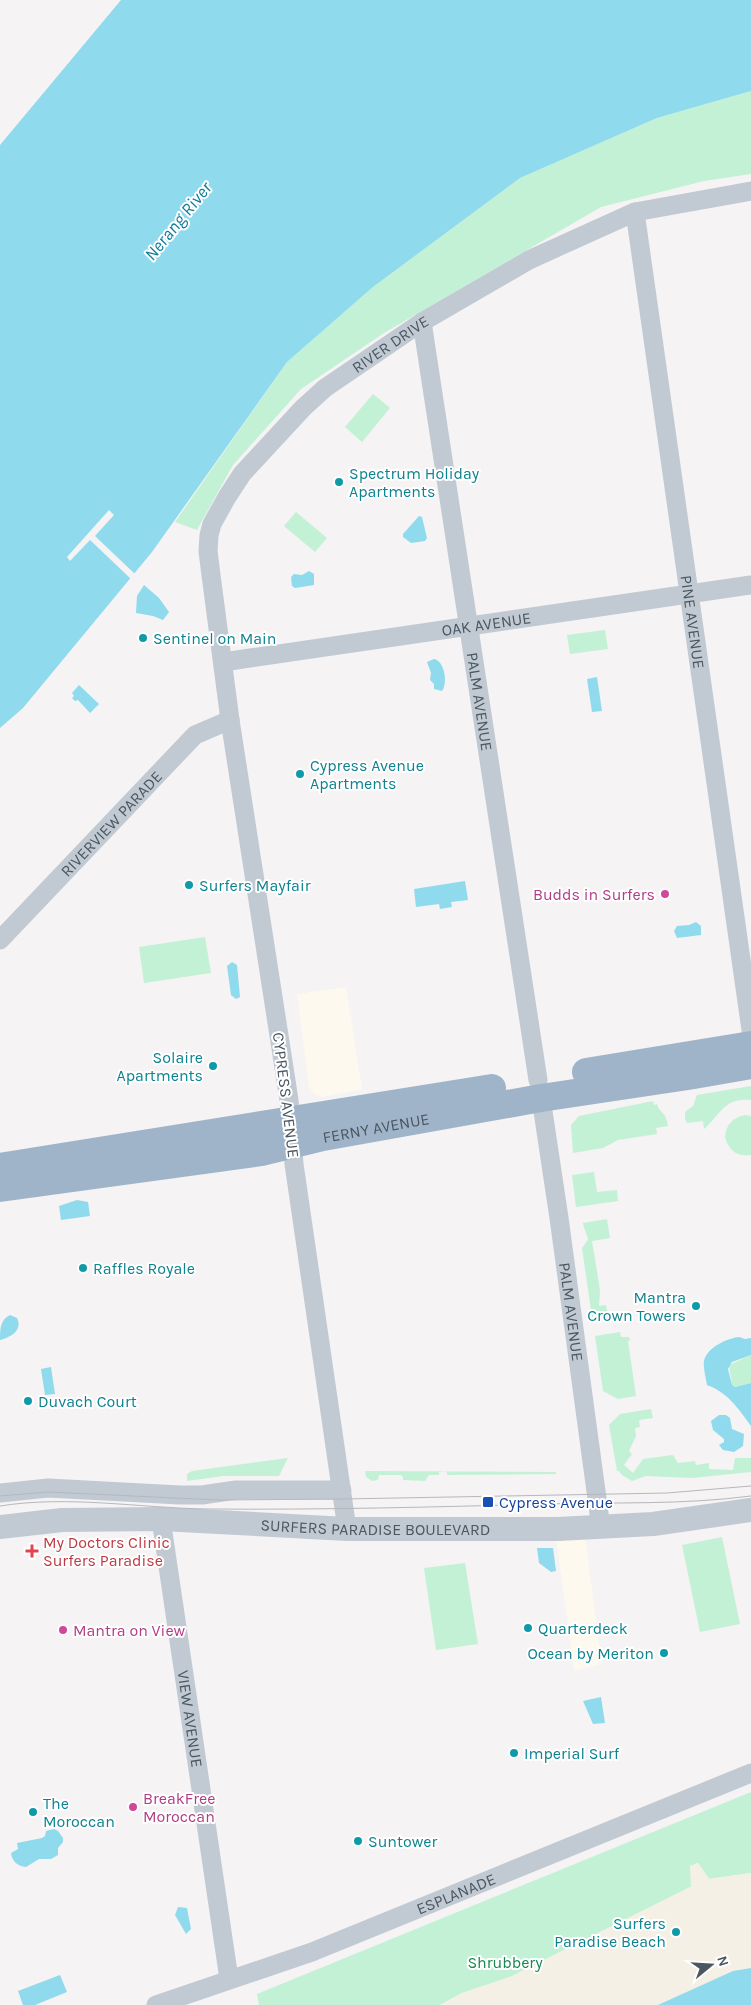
<svg xmlns="http://www.w3.org/2000/svg" width="751" height="2005" font-family="Karla,sans-serif">
<rect width="100%" height="100%" fill="#f5f3f3"/>
<!-- commercial -->
<g fill="#fdf9ef">
<polygon points="346,987 362,1089 322,1097 315,1095 309,1087 297,994"/>
<polygon points="585,1536 602,1664 574,1671 556,1539"/>
</g>
<!-- green -->
<g fill="#c3f1d5">
<polygon points="751,91 751,174 704,181 601,207 384,333 301,389 233,465 197,530 175,522 287,362 373,287 520,178 657,118"/>
<polygon points="373,394 390,408 362,442 345,427"/>
<polygon points="296,512 327,538 315,552 284,526"/>
<polygon points="605,630 608,649 570,654 567,635"/>
<polygon points="205,937 211,973 144,983 139,947"/>
<path d="M751 1086V1100C724 1097 721 1114 704 1129L703 1121 687 1123 685 1119V1112L693 1106 697 1095Z"/>
<path d="M653 1101 654 1105 657 1104C659 1113 666 1111 668 1126L656 1128 657 1134 618 1140 603 1148 573 1153 571 1125 579 1116Z"/>
<path d="M745 1115 751 1116V1155C737 1157 729 1151 725 1137 726 1125 732 1118 745 1115Z"/>
<polygon points="594,1172 597,1192 617,1190 618,1201 576,1207 572,1175"/>
<path d="M607 1219 610 1238 592 1241 600 1290 599 1306 606 1305 608 1315 592 1317 582 1248 588 1240C587 1233 584 1230 583 1223Z"/>
<polygon points="620,1332 621,1337 629,1337 630,1340 628,1341 636,1396 618,1399 603,1391 595,1336"/>
<polygon points="751,1355 751,1383 735,1387 732,1385 729,1365"/>
<polygon points="651,1409 653,1418 639,1420 640,1427 635,1428 636,1436 629,1451 632,1454 624,1465 633,1473 643,1459 673,1455 678,1463 695,1461 696,1465 709,1463 709,1469 733,1470 735,1458 751,1458 751,1472 692,1478 646,1476 632,1481 622,1475 619,1471 617,1471 609,1425 620,1414"/>
<polygon points="288,1458 279,1476 223,1476 187,1481 187,1474 192,1471"/>
<polygon points="365,1471 556,1472 556,1474 447,1475 447,1472 439,1471 439,1475 429,1475 425,1481 403,1480 403,1477 401,1475 379,1475 378,1480 372,1481 366,1477"/>
<polygon points="722,1537 740,1624 700,1632 682,1545"/>
<polygon points="465,1563 478,1644 436,1650 424,1568"/>
<polygon points="751,1792 751,1873 709,1879 698,1863 690,1866 692,1886 510,1977 462,1993 440,2005 259,2005 257,1994"/>
</g>
<!-- sand -->
<polygon fill="#f5f0e5" points="698,1863 709,1879 751,1873 751,2005 440,2005 462,1993 510,1977 691,1887 690,1866"/>
<!-- water -->
<g fill="#90daee">
<polygon points="121,0 751,0 751,91 657,118 520,178 373,287 287,362 152,552 23,708 0,728 0,145"/>
<polygon points="419,516 422,517 427,538 425,541 411,543 403,537 403,534"/>
<polygon points="309,571 314,574 314,585 295,588 292,586 291,577 294,574 302,575"/>
<polygon points="144,585 159,598 169,612 163,620 153,616 136,613 137,596"/>
<path d="M434 659C445 661 448 684 442 691L434 689V684L430 680 431 673 427 662Z"/>
<polygon points="597,677 602,711 592,712 587,679"/>
<polygon points="79,685 99,704 90,713 78,700 75,701 72,698 74,696 72,693"/>
<polygon points="465,881 468,900 451,902 452,907 440,909 439,904 416,907 414,889"/>
<polygon points="696,922 701,926 701,935 677,938 674,931 677,926 689,925"/>
<polygon points="232,962 237,965 240,997 236,999 231,995 227,966"/>
<polygon points="77,1200 88,1202 90,1216 61,1220 59,1206"/>
<path d="M10 1315 17 1318C23 1330 11 1337 0 1340 0 1329 0 1320 10 1315Z"/>
<path d="M739 1337 745 1339 751 1338V1355L732 1362 728 1369 732 1385 735 1387 751 1383V1426C739 1409 727 1392 707 1385 706 1378 703 1368 704 1361 707 1347 728 1338 739 1337Z"/>
<polygon points="51,1367 55,1394 45,1395 41,1369"/>
<polygon points="719,1415 726,1415 730,1418 732,1429 744,1434 743,1446 734,1452 723,1450 719,1445 724,1442 724,1439 713,1430 711,1421"/>
<polygon points="537,1548 553,1548 556,1571 551,1572 539,1563"/>
<polygon points="601,1697 605,1723 593,1724 583,1701"/>
<path d="M54 1829 58 1831 63 1838V1842L58 1848V1855L51 1859H39L26 1867C18 1866 12 1862 11 1853L18 1849 17 1843 42 1838 45 1836 46 1831Z"/>
<polygon points="178,1907 187,1908 191,1929 186,1934 175,1915"/>
<polygon points="751,1968 751,2005 658,2005 733,1971"/>
<polygon points="60,1975 67,1992 35,2005 23,2005 18,1991"/>
</g>
<!-- pier -->
<polygon fill="#f5f3f3" points="109,510 114,515 95,536 135,574 131,579 90,540 70,561 67,557"/>
<g fill="none" stroke-linecap="round" stroke-linejoin="round">
<!-- minor -->
<g stroke="#c1cad2" stroke-width="19">
<path id="s1" d="M635 212 751 1030"/>
<path id="s2" d="M422 322 538 1080"/>
<path id="s3" d="M223 662 751 585"/>
<path id="s4" d="M0 940 195 735 230 720"/>
<path id="s5" d="M541 1098 559 1218 601 1528"/>
<polyline points="0,1493 48,1488 180,1495 202,1495 236,1490 342,1490"/>
<path id="s6" d="M161 1519 229 1979"/>
<path id="s7" d="M347 1529 294 1164 289 1100 230 720 211 575 208 551 209 535 212 524 227 497 242 474 303 408 325 388 422 322 529 260 635 212 751 191"/>
<path id="s8" d="M156 2005 312 1952 751 1773"/>
</g>
<!-- tertiary -->
<path stroke="#c1cad2" stroke-width="24" id="s9" d="M0 1527 62 1520 161 1519 347 1529H558L653 1524 751 1510"/>
<!-- trunk -->
<g stroke="#9fb4c9" stroke-width="28">
<polyline points="586,1072 751,1045"/>
<polyline points="0,1167 492,1088"/>
<path id="s10" d="M0 1188 262 1152 323 1137 541 1098 688 1076 751 1065"/>
</g>
<!-- tram -->
<g stroke="#b5b8bd" stroke-width="1">
<polyline points="0,1496 47,1492 219,1500 343,1499 667,1493 751,1486"/>
<path d="M0 1506C68 1495 139 1508 207 1509 321 1510 434 1507 547 1504 615 1502 683 1505 751 1496"/>
</g>
</g>
<!-- markers -->
<g fill="#0f9aa8" stroke="#fff" stroke-width="2">
<circle cx="339" cy="482" r="5"/>
<circle cx="143" cy="638" r="5"/>
<circle cx="300" cy="774" r="5"/>
<circle cx="189" cy="885" r="5"/>
<circle cx="213" cy="1066" r="5"/>
<circle cx="83" cy="1268" r="5"/>
<circle cx="696" cy="1306" r="5"/>
<circle cx="28" cy="1401" r="5"/>
<circle cx="528" cy="1628" r="5"/>
<circle cx="664" cy="1653" r="5"/>
<circle cx="514" cy="1753" r="5"/>
<circle cx="33" cy="1812" r="5"/>
<circle cx="358" cy="1841" r="5"/>
<circle cx="676" cy="1932" r="5"/>
</g>
<g fill="#d1479c" stroke="#fff" stroke-width="2">
<circle cx="665" cy="894" r="5"/>
<circle cx="63" cy="1630" r="5"/>
<circle cx="133" cy="1807" r="5"/>
</g>
<rect fill="#1a4fb4" stroke="#fff" stroke-width="2" x="482" y="1496" width="12" height="12" rx="2.5"/>
<path fill="#e0444e" stroke="#fff" stroke-width="2" d="M29.5 1543.5h5v5h5v5h-5v5h-5v-5h-5v-5h5z"/>
<g text-anchor="middle" dominant-baseline="central" stroke-width="4" stroke-linejoin="round" paint-order="stroke">
<!-- street labels -->
<g font-size="16" fill="#4a5661" stroke="#fff">
<text stroke="none"><textPath href="#s7" startOffset="1272">RIVER DRIVE</textPath></text>
<text stroke="none"><textPath href="#s1" startOffset="414">PINE AVENUE</textPath></text>
<text stroke="none"><textPath href="#s3" startOffset="266">OAK AVENUE</textPath></text>
<text stroke="none"><textPath href="#s2" startOffset="384">PALM AVENUE</textPath></text>
<text stroke="none"><textPath href="#s4" startOffset="161">RIVERVIEW PARADE</textPath></text>
<text transform="translate(286 1095) rotate(83)">CYPRESS AVENUE</text>
<text stroke="none"><textPath href="#s10" startOffset="381">FERNY AVENUE</textPath></text>
<text stroke="none"><textPath href="#s5" startOffset="216">PALM AVENUE</textPath></text>
<text stroke="none"><textPath href="#s9" startOffset="376">SURFERS PARADISE BOULEVARD</textPath></text>
<text stroke="none"><textPath href="#s6" startOffset="202">VIEW AVENUE</textPath></text>
<text stroke="none"><textPath href="#s8" startOffset="320">ESPLANADE</textPath></text>
</g>
<!-- culture labels -->
<g font-size="16" fill="#0d838f" stroke="#fff" text-anchor="start">
<text x="349" y="473">Spectrum Holiday<tspan x="349" dy="18">Apartments</tspan></text>
<text x="153" y="638">Sentinel on Main</text>
<text x="310" y="765">Cypress Avenue<tspan x="310" dy="18">Apartments</tspan></text>
<text x="199" y="885">Surfers Mayfair</text>
<text x="203" y="1057" text-anchor="end">Solaire<tspan x="203" dy="18">Apartments</tspan></text>
<text x="93" y="1268">Raffles Royale</text>
<text x="686" y="1297" text-anchor="end">Mantra<tspan x="686" dy="18">Crown Towers</tspan></text>
<text x="38" y="1401">Duvach Court</text>
<text x="538" y="1628">Quarterdeck</text>
<text x="654" y="1653" text-anchor="end">Ocean by Meriton</text>
<text x="524" y="1753">Imperial Surf</text>
<text x="43" y="1803">The<tspan x="43" dy="18">Moroccan</tspan></text>
<text x="368" y="1841">Suntower</text>
<text x="666" y="1923" text-anchor="end">Surfers<tspan x="666" dy="18">Paradise Beach</tspan></text>
</g>
<!-- hotel labels -->
<g font-size="16" fill="#b23c85" stroke="#fff" text-anchor="start">
<text x="655" y="894" text-anchor="end">Budds in Surfers</text>
<text x="73" y="1630">Mantra on View</text>
<text x="143" y="1798">BreakFree<tspan x="143" dy="18">Moroccan</tspan></text>
</g>
<!-- transit labels -->
<g font-size="16" fill="#164399" stroke="#fff" text-anchor="start">
<text x="499" y="1502">Cypress Avenue</text>
</g>
<!-- health labels -->
<g font-size="16" fill="#be3a42" stroke="#fff" text-anchor="start">
<text x="43" y="1542">My Doctors Clinic<tspan x="43" dy="18">Surfers Paradise</tspan></text>
</g>
<!-- park labels -->
<g font-size="16" fill="#17864f" stroke="#fff">
<text x="505" y="1962">Shrubbery</text>
</g>
<!-- water labels -->
<g font-size="18" font-style="italic" fill="#0c7c9b" stroke="#fff">
<text transform="translate(178 221) rotate(-51)">Nerang River</text>
</g>
</g>
<!-- north arrow -->
<g transform="translate(711 1965) rotate(72)" stroke="#ffffff" stroke-width="4" paint-order="stroke">
<path d="M0-4L9 19L0 12L-9 19Z" fill="#4a5661"/>
<text y="-8" font-size="14" font-weight="bold" text-anchor="middle" fill="#4a5661">N</text>
</g>
</svg>
